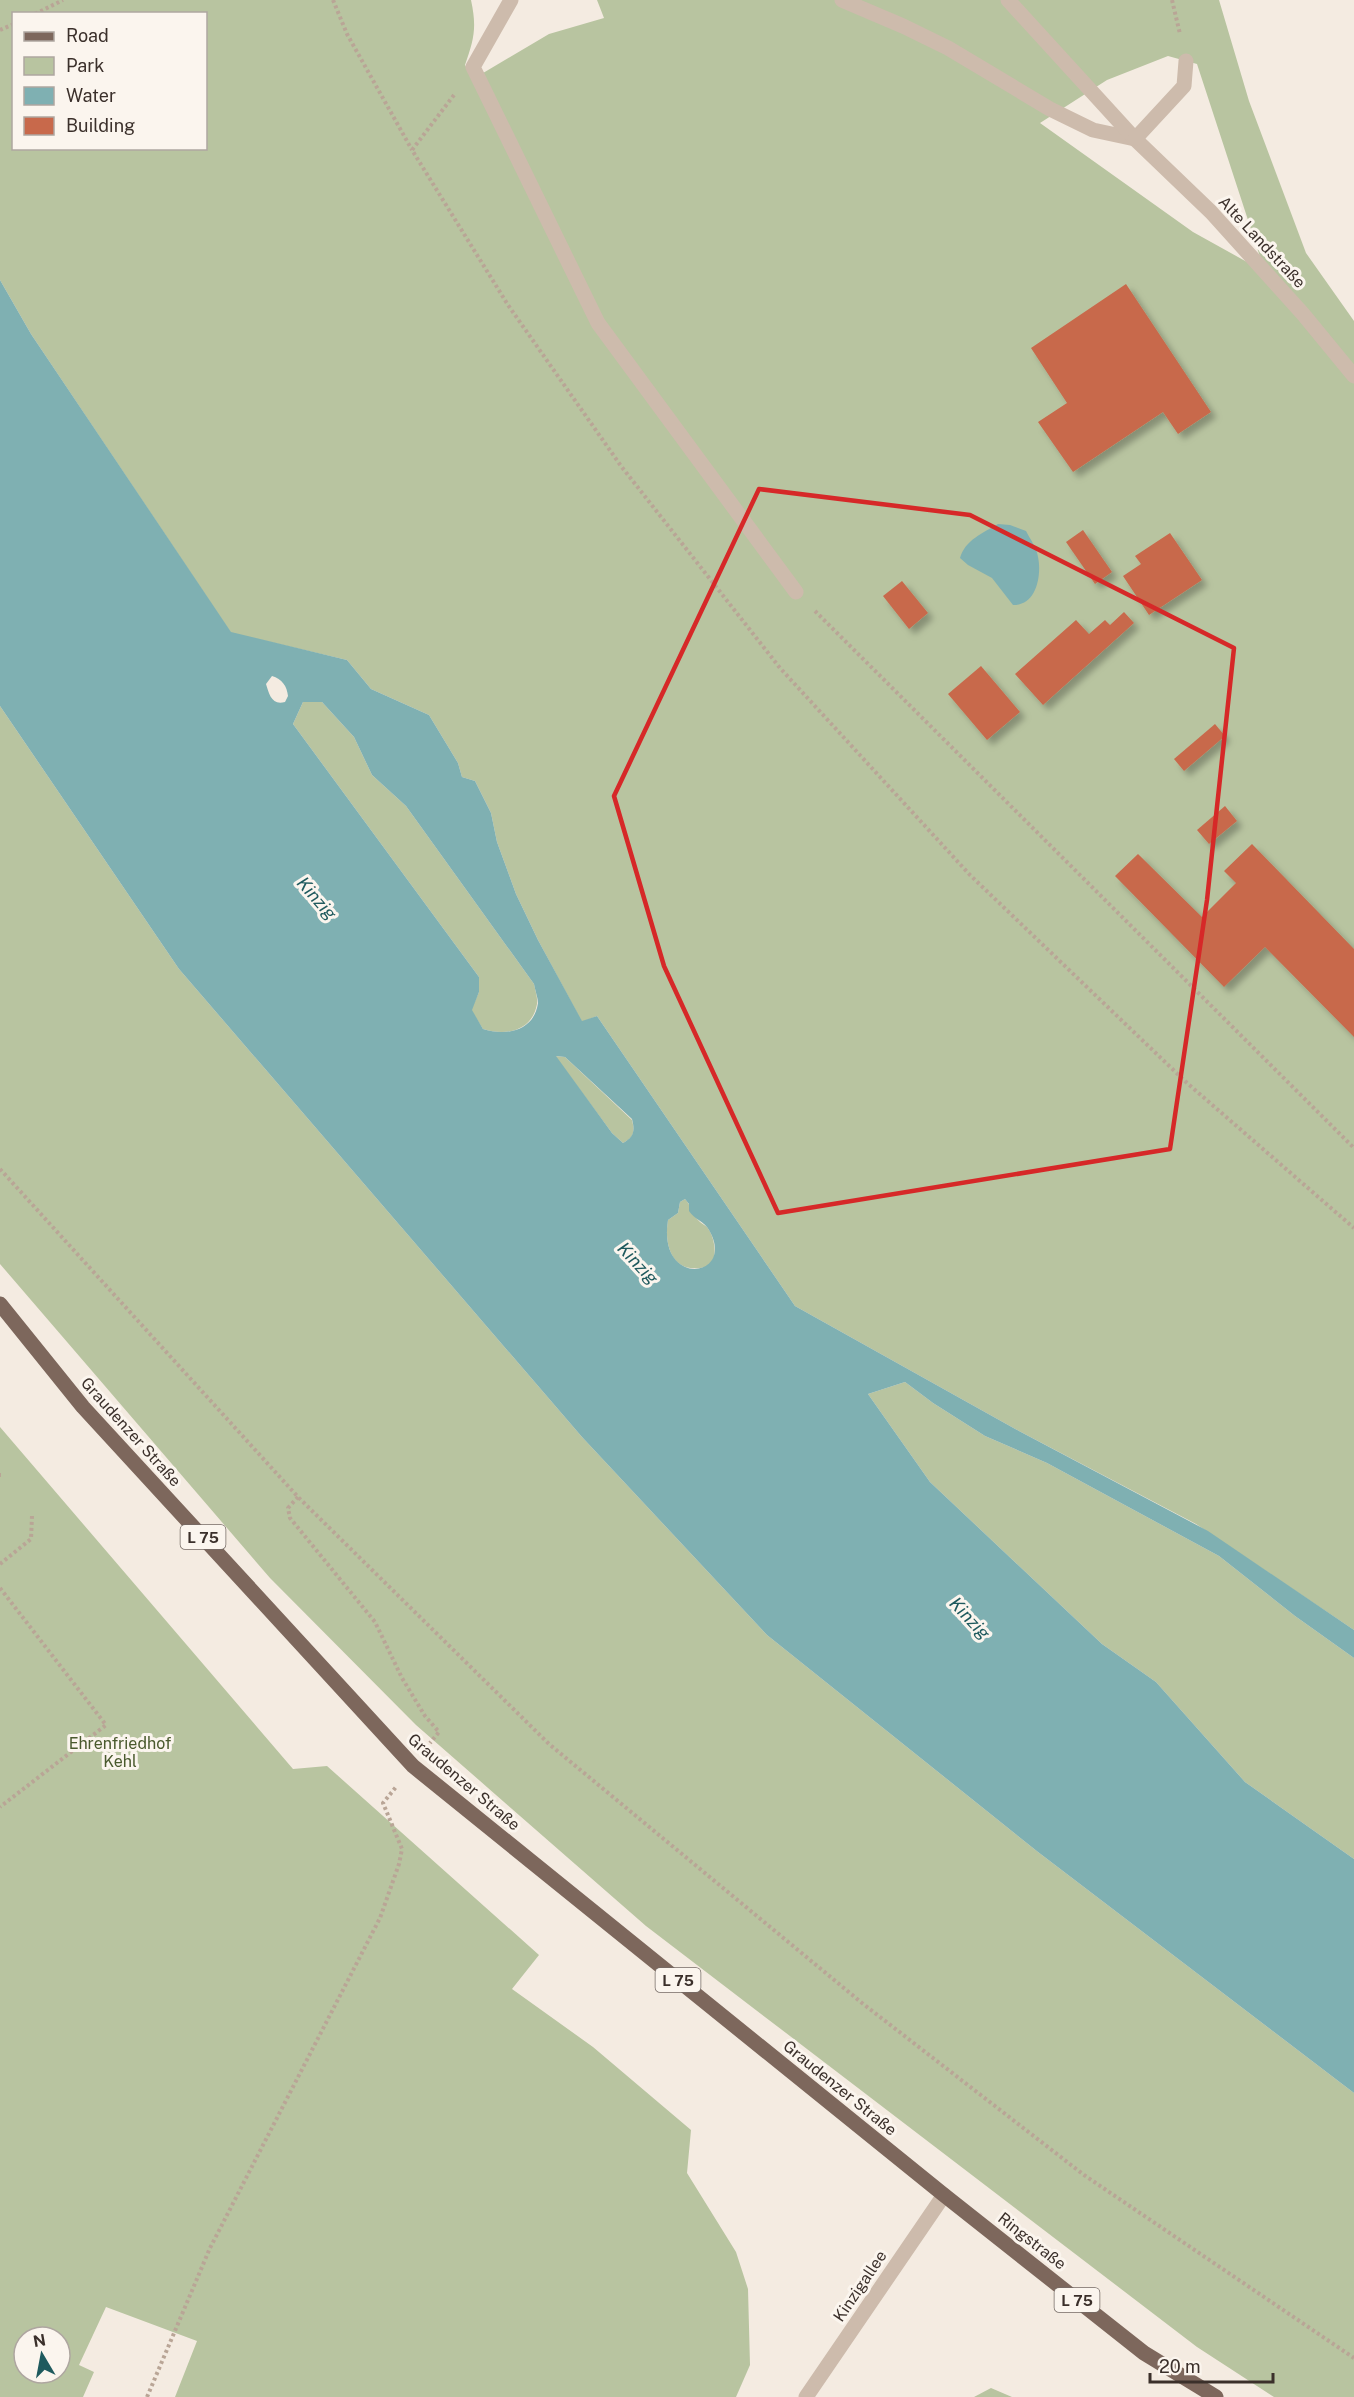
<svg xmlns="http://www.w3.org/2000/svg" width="1354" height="2397" font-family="'Public Sans',sans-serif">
<defs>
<filter id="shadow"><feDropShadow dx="5.5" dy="5.5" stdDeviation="3" flood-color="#0004"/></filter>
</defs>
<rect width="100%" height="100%" fill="#f4ebe1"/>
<!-- green -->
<g fill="#b8c4a0" fill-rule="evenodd">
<path d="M0 0H471C477 28 474 39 465 65L473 79 549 34 604 18 597 0H1219L1249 101 1306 253 1354 321V1630L1196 1524 1019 1431 795 1306 597 1016 582 1022 538 940 516 894 497 842 491 813 475 781 462 777 458 763 429 715 371 689 347 660 231 633 31 334 0 280ZM14 14H206V148H14ZM1168 56 1197 64 1265 272 1193 232 1040 123 1107 80Z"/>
<path d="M303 702H322L354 737 372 775 406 806 534 984C535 990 538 998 537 1004 532 1032 505 1036 483 1029L471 1010 479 992V977L293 724Z"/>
<polygon points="0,706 179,969 582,1437 767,1635 1038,1852 1354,2093 1354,2397 1274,2397 1197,2347 646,1926 416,1725 270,1578 0,1264"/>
<path d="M555 1056 565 1057 632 1120C635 1132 634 1137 623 1143L612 1133Z"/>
<path d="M685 1199C691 1205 693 1216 700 1222 702 1224 705 1225 707 1227 711 1232 713 1238 714 1244 715 1249 715 1258 713 1263 710 1267 705 1267 700 1268 671 1272 664 1243 668 1220L678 1213 680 1202Z"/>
<polygon points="905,1382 933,1403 985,1436 1047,1463 1219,1556 1295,1616 1354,1658 1354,1859 1245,1782 1156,1682 1102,1644 930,1482 868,1394"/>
<path d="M0 1427 293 1769 327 1766 539 1955 512 1989 593 2047 691 2130 687 2173 736 2252 748 2289 750 2365 736 2397H175L197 2341 106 2307 79 2365 94 2372 83 2397H0ZM24 2337H60V2373H24Z"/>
<polygon points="991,2388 1012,2397 974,2397"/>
</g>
<!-- water -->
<g fill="#7fb0b2" fill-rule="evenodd">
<path d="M0 280 31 334 231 632 347 660 371 689 429 715 458 763 462 777 475 781 491 813 497 842 516 894 538 940 582 1021 597 1016 795 1306 1019 1431 1208 1531 1354 1630V1658L1295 1616 1219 1556 1047 1463 985 1436 933 1403 905 1382 868 1394 930 1482 1102 1644 1156 1682 1245 1782 1354 1859V2093L1038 1852 767 1635 582 1437 179 969 0 706ZM272 676C282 679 287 686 288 696L285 702C272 706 269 694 266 684ZM303 702H322L354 737 372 775 406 806 534 984C535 990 538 998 538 1003 534 1032 505 1036 483 1029L472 1010 479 992V977L293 724ZM556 1056 565 1057 632 1119C635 1131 634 1137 623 1143L612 1133ZM685 1199 689 1204V1211C694 1219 705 1222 709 1230 737 1278 657 1289 668 1220L678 1213 680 1202Z"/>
<path d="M998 524 1010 525 1026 531C1030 539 1037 548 1038 557 1042 576 1036 606 1013 605L992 578 968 565 960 558C965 540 983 533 998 524Z"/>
</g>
<!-- building -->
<g fill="#c8694b" filter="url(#shadow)">
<polygon points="1126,284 1211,412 1178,434 1163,412 1073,472 1038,422 1067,403 1031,348"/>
<polygon points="1083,530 1112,572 1095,584 1066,542"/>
<polygon points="1170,533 1202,580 1149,615 1123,576 1141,564 1135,556"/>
<polygon points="902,581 928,613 909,629 883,596"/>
<polygon points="1124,612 1134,623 1043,705 1015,674 1076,620 1089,634 1105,620 1110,625"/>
<polygon points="981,666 1020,712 987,740 948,694"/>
<polygon points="1215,724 1225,736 1184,771 1174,759"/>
<polygon points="1225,806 1237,821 1209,844 1197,830"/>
<polygon points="1252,844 1354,949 1354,1037 1265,947 1224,987 1115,876 1138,854 1202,917 1236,883 1224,871"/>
</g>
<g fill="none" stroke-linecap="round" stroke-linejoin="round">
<!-- path -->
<g stroke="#b9a596" stroke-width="4" stroke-dasharray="3 3" stroke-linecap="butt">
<polyline points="333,0 347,34 412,150"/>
<polyline points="1172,0 1180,34"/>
<polyline points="35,14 63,0"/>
<polyline points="0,30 14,24"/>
<polyline points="454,95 412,150 508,305 621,466 780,668 970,875 1187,1083 1354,1228"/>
<polyline points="815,611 1354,1148"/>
<polyline points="0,1169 298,1497 549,1744 862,2003 1084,2175 1354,2358"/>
<polyline points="0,1475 1,1475"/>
<polyline points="298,1497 288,1508 290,1518 375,1622 402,1678 425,1716 439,1732 430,1743"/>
<polyline points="0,1564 31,1539 32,1516"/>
<polyline points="0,1588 106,1725 0,1807"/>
<polyline points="147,2397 210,2248 380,1918 399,1864 402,1849 383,1803 396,1787"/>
</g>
<!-- minor -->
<g stroke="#cdbbac" stroke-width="15">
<polyline points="511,0 473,67 598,323 796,592"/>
<polyline points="842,0 903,26 948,48 1050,109 1093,130 1135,139"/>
<polyline points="1008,0 1135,139 1211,212 1303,314 1354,376"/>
<polyline points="1135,139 1184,86 1186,61"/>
<polyline points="806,2397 944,2195"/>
</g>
<!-- major -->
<polyline stroke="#7d675c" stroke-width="15" points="0,1304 83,1407 413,1766 944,2195 1144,2353 1216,2397"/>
</g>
<!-- marked area -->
<path fill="none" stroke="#d62828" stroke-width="4.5" stroke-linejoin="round" d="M759 489 970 515 1234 648 1207 900 1170 1149 778 1213 664 966 614 796Z"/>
<g text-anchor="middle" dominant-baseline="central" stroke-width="6" stroke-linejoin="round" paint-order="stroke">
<!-- shield labels -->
<g fill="#fbf5ee" stroke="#756b66" stroke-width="1.5">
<rect x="180.5" y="1525" width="45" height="24" rx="4.5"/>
<rect x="655.5" y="1968" width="45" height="24" rx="4.5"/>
<rect x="1054.5" y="2288" width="45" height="24" rx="4.5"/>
</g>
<g font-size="15" font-weight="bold" fill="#3b302b">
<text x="203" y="1537">L 75</text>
<text x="678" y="1980">L 75</text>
<text x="1077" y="2300">L 75</text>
</g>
<!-- street labels -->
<g font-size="16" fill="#3b302b" stroke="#fbf5ee">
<text transform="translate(1262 242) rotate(47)">Alte Landstraße</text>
<text transform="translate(131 1432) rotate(48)">Graudenzer Straße</text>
<text transform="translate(464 1782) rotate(40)">Graudenzer Straße</text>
<text transform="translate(840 2088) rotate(39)">Graudenzer Straße</text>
<text transform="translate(1032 2241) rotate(38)">Ringstraße</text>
<text transform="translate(860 2286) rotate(-56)">Kinzigallee</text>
</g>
<!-- park labels -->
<g font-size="16" fill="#4a5a2e" stroke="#fbf5ee">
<text x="120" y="1743">Ehrenfriedhof<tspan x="120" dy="18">Kehl</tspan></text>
</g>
<!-- water labels -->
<g font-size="18" font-style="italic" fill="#1f5a5e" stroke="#fbf5ee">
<text transform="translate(317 898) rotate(49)">Kinzig</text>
<text transform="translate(638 1263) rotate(47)">Kinzig</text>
<text transform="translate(970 1618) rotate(47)">Kinzig</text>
</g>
</g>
<!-- legend -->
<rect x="12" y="12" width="195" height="138" fill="#fbf5ee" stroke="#aea6a0" stroke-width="1.5"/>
<rect x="24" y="32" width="30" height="9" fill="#7d675c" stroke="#aea6a0" stroke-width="1.5"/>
<text x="66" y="42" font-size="18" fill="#3b302b">Road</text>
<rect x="24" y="57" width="30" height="18" fill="#b8c4a0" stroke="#aea6a0" stroke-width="1.5"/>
<text x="66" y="72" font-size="18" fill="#3b302b">Park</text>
<rect x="24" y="87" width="30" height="18" fill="#7fb0b2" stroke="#aea6a0" stroke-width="1.5"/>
<text x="66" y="102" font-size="18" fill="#3b302b">Water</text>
<rect x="24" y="117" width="30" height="18" fill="#c8694b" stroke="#aea6a0" stroke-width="1.5"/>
<text x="66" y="132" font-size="18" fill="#3b302b">Building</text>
<!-- north arrow -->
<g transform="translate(42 2355) rotate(350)"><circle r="28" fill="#fbf5ee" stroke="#aea6a0" stroke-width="1.5"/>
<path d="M0-4.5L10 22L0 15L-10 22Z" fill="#1f5a5e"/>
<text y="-9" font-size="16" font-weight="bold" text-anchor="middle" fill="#3b302b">N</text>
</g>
<!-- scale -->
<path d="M1150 2373v9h123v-9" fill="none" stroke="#3b302b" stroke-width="3"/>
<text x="1159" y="2373" font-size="18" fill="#3b302b" stroke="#fbf5ee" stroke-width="4.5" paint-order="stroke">20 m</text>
</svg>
